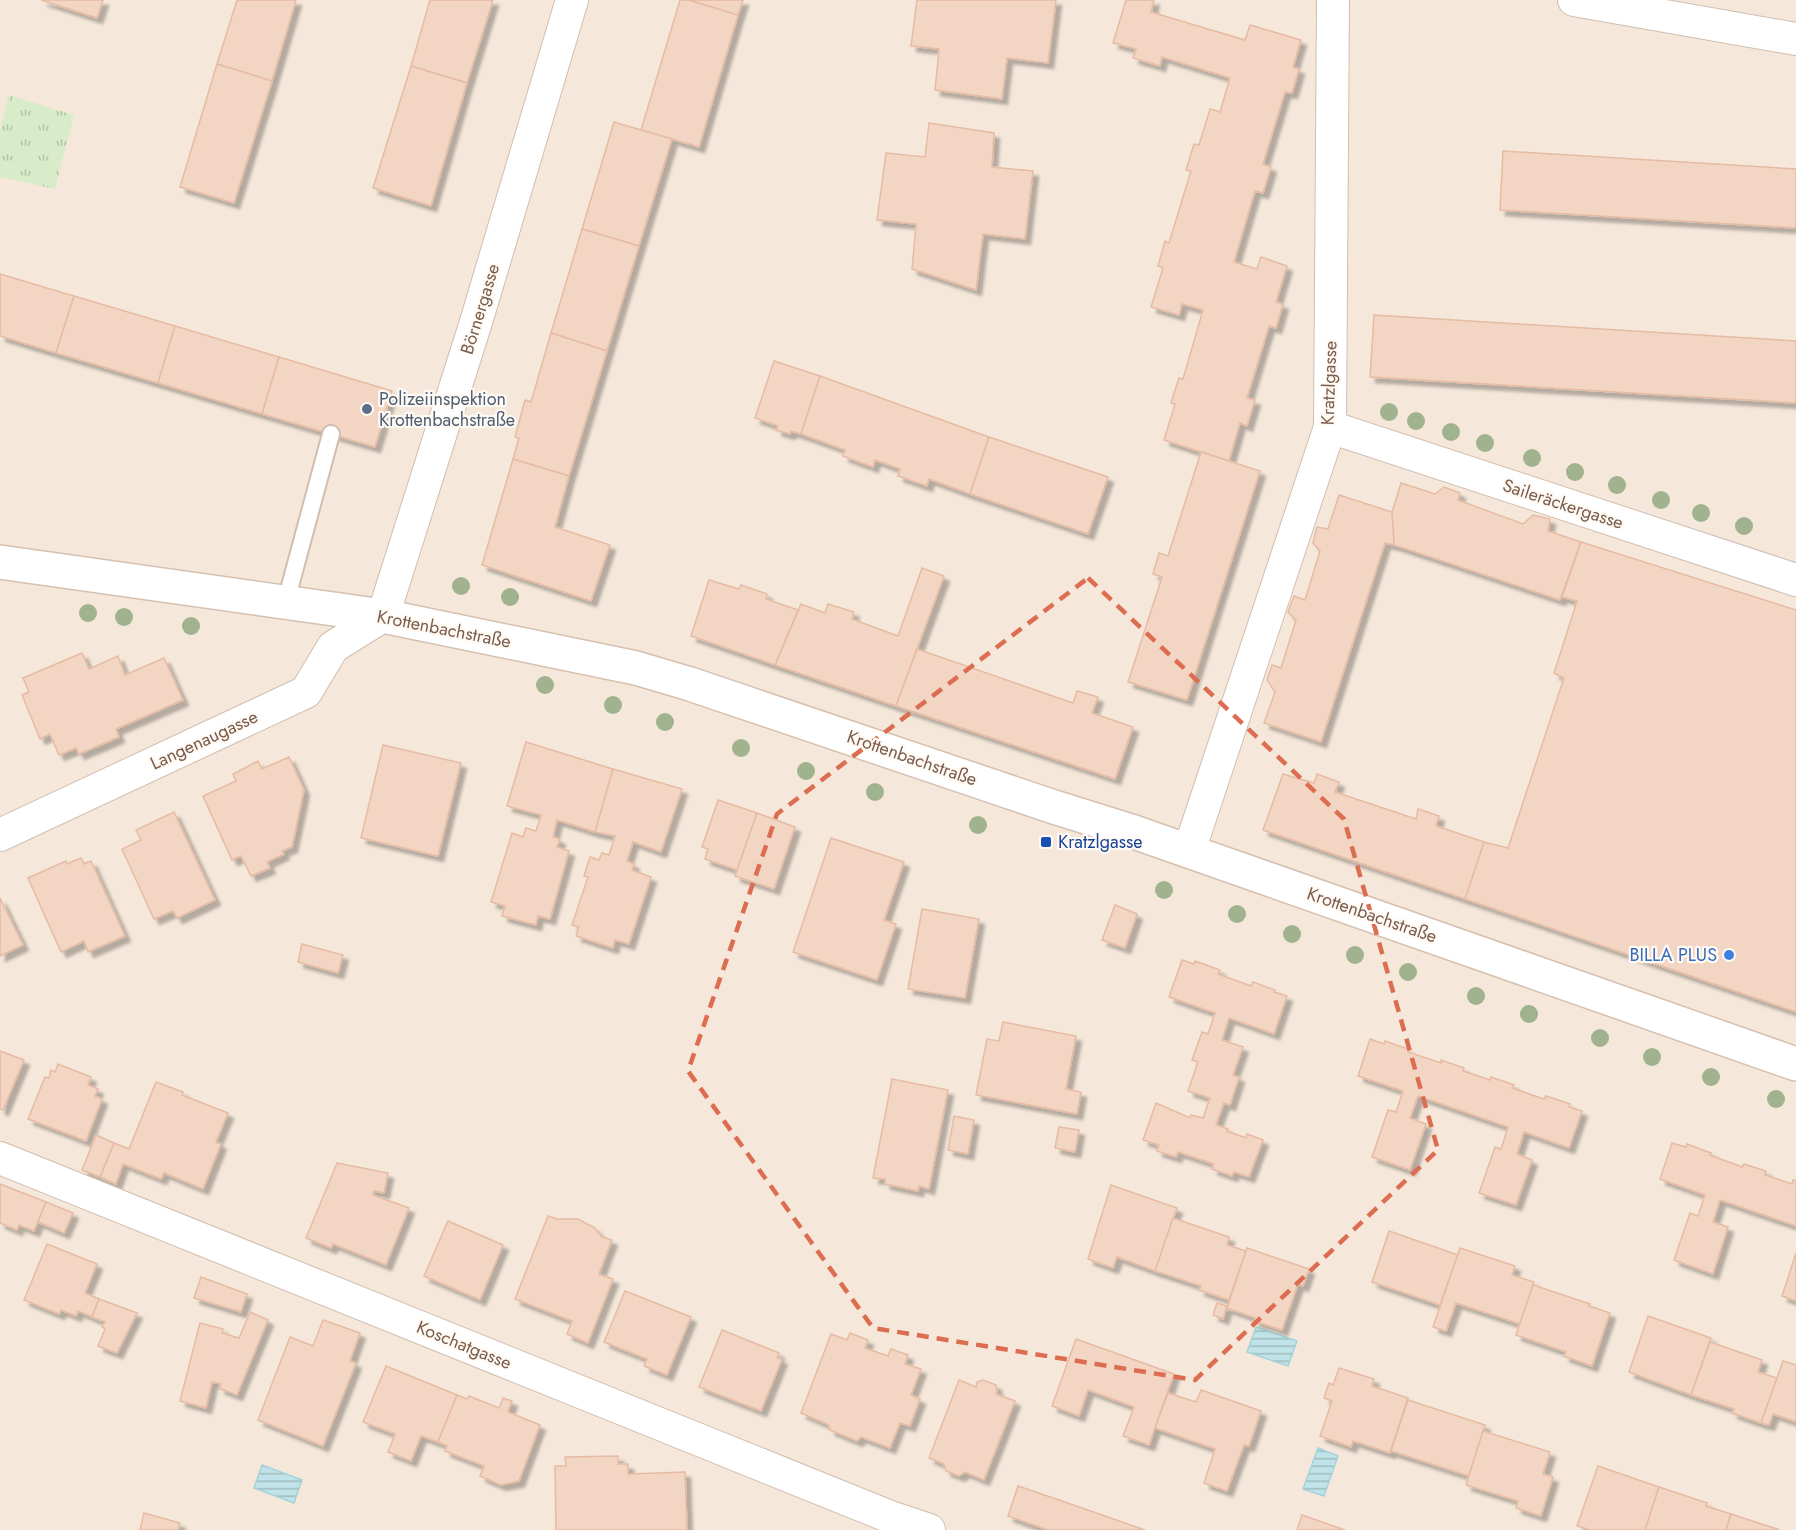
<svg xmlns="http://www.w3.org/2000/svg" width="1796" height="1530" font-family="Jost,sans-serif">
<defs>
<pattern id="park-tufts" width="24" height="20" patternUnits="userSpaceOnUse" patternTransform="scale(1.5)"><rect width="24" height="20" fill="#d8ecc9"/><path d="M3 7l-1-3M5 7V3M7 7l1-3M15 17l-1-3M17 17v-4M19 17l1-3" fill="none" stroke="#b4c2a5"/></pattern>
<pattern id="water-rules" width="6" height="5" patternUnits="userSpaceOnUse" patternTransform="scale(1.5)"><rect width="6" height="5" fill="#bfe3e8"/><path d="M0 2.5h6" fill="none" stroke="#a0bbbe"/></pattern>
<filter id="shadow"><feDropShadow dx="5.5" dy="5.5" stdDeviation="1.5" flood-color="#0004"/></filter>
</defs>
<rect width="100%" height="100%" fill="#fdf6ec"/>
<!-- residential -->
<rect fill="#f5e8da" x="0" y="0" width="1796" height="1530"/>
<!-- park -->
<polygon fill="url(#park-tufts)" points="9,95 74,115 55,189 0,177 0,131"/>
<!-- water -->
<g fill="url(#water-rules)" stroke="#a5d3da" stroke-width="1.5">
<polygon points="1256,1327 1297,1341 1288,1366 1247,1352"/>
<polygon points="1318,1448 1338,1456 1324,1496 1303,1489"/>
<polygon points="262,1465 302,1480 294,1503 254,1488"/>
</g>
<!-- building -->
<g fill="#f3d5c3" stroke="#e6bba3" stroke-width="1.5" filter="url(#shadow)">
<polygon points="41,0 103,0 97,18"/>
<polygon points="237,0 296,0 272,81 217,64"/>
<polygon points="430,0 493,0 467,83 411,66"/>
<polygon points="680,0 689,0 738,15 699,147 641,130"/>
<polygon points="689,0 743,0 738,15"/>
<polygon points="917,0 1056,0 1048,63 1007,58 1002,99 935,90 939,49 911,46"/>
<polygon points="1126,0 1154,0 1151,12 1245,40 1250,25 1301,40 1293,67 1299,69 1292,93 1285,92 1263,164 1271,167 1263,193 1255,191 1234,262 1257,269 1261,257 1287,266 1276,302 1283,304 1276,328 1269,326 1247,398 1255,400 1247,426 1240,423 1229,461 1164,440 1175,404 1171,403 1179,378 1183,379 1203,310 1182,304 1179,315 1151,307 1163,268 1158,266 1165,241 1169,243 1191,171 1186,170 1194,144 1199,145 1210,109 1220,112 1230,78 1162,57 1160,66 1133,58 1136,49 1113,43"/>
<polygon points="217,64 272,81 234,203 180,187"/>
<polygon points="411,66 467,83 431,206 373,188"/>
<polygon points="614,122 672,139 639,246 582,229"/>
<polygon points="929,123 994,133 992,167 1033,171 1025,239 983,234 976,290 912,269 916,224 877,220 886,153 925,157"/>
<polygon points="1503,151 1796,169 1796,228 1500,210"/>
<polygon points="582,229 639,246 607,351 551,333"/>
<polygon points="0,274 74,296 56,353 0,336"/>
<polygon points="74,296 175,326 158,383 56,353"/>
<polygon points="1374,315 1796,341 1796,403 1370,377"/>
<polygon points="175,326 279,357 262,414 158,383"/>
<polygon points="551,333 607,351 569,476 513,459 519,438 515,437 525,400 531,402"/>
<polygon points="279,357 392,391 375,447 262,414"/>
<polygon points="774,361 820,376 801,434 791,431 790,434 776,430 778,426 755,418"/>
<polygon points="820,376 989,437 970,494 929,479 927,486 898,476 900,469 875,460 873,467 843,456 845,450 801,434"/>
<polygon points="989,437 1108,477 1088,534 970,494"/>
<polygon points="1201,452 1260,471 1187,700 1128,682 1162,577 1153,574 1159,553 1168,556"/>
<polygon points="513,459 569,476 555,527 610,545 591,601 482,565"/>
<polygon points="1401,483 1435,494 1444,487 1460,493 1458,500 1523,524 1533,515 1550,519 1548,531 1581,542 1560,600 1394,545 1392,512"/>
<polygon points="1339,495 1392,512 1394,545 1385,543 1321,742 1264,723 1275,692 1267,680 1272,665 1281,668 1296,620 1288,612 1294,596 1305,600 1320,551 1313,543 1317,527 1328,529"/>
<polygon points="1581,542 1796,610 1796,1012 1465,899 1484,842 1508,848 1564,678 1554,673 1577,601 1562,597"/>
<polygon points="922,568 944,576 896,706 775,665 801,604 825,613 828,604 854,612 852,619 898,636"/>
<polygon points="709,580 739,589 741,585 767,594 766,599 798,610 775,665 691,636"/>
<polygon points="917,649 1073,703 1077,691 1098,697 1092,713 1133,727 1115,779 896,706"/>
<polygon points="82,653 89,669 118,656 125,675 164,658 183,700 116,729 119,737 79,754 76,748 59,755 50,734 40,739 22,695 29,692 23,678"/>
<polygon points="526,742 613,769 595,832 557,820 553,837 560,839 557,847 569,851 550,919 538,916 536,925 502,916 505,906 491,902 512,833 523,837 526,828 536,831 541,815 507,806"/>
<polygon points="383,745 461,763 438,856 361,838"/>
<polygon points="289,757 304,790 292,847 282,851 284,854 267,862 270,868 251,876 241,856 232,860 203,796 236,781 233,774 258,761 262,769"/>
<polygon points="613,769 682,789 661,852 633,842 627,861 634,864 632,870 651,877 629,944 615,940 613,948 576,936 579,927 572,925 588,877 584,876 590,857 599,860 602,853 609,855 615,836 595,832"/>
<polygon points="1283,774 1314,783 1317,774 1339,782 1335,792 1416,819 1418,809 1439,816 1436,826 1484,842 1465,899 1263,830"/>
<polygon points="718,800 757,813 737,870 705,859 708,849 702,847"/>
<polygon points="174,812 215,900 177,918 173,911 154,919 122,849 141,840 136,830"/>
<polygon points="757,813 795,827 774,889 735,876"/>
<polygon points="831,838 904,862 884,920 896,924 877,980 793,952"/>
<polygon points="81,858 84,864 91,861 125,936 88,952 84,941 61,952 28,878 66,861 67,864"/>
<polygon points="0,898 23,945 0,956"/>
<polygon points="1115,905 1137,914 1125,948 1102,940"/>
<polygon points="922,909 979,919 965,998 908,989"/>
<polygon points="302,944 343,955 338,973 298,962"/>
<polygon points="1182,960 1194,964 1195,961 1220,970 1218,974 1251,986 1253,982 1275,990 1274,992 1287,996 1274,1034 1229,1018 1222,1040 1243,1047 1233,1075 1239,1077 1230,1105 1224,1103 1216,1125 1228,1129 1227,1131 1246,1138 1247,1134 1263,1140 1249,1177 1234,1172 1232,1176 1212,1169 1214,1164 1178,1152 1176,1157 1157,1151 1159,1145 1143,1140 1156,1103 1190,1118 1191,1115 1203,1118 1210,1098 1188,1091 1198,1062 1192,1060 1202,1032 1208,1034 1215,1013 1169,997"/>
<polygon points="1003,1022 1076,1036 1066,1089 1081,1092 1077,1114 976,1095 987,1039 999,1041"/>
<polygon points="1370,1039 1384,1044 1385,1041 1408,1049 1408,1052 1441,1063 1441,1060 1464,1068 1463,1071 1490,1080 1491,1077 1514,1085 1512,1088 1544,1099 1546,1096 1570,1104 1569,1107 1582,1111 1569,1148 1524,1132 1517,1154 1532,1160 1516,1205 1479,1193 1495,1147 1501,1149 1508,1127 1418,1096 1410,1118 1426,1124 1410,1170 1372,1157 1388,1110 1396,1112 1403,1091 1358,1076"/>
<polygon points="0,1051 24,1060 3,1110 0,1109"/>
<polygon points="58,1064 91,1077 88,1085 98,1089 95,1096 102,1099 86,1141 28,1119 45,1077 49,1078 51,1070 55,1072"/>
<polygon points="892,1079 948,1090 929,1189 919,1186 918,1191 885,1184 885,1179 873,1178"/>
<polygon points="156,1082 183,1092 182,1095 228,1113 216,1142 221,1144 203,1189 164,1173 161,1179 123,1164 116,1184 100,1177 114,1143 129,1149"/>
<polygon points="954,1116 974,1120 968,1154 948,1150"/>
<polygon points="1059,1127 1079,1130 1075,1152 1055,1148"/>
<polygon points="96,1135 114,1143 100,1177 82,1170"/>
<polygon points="1672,1143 1686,1147 1687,1144 1711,1153 1710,1155 1742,1167 1744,1164 1766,1171 1765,1175 1792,1184 1793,1180 1796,1181 1796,1226 1720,1200 1713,1222 1728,1227 1713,1274 1674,1260 1690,1213 1698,1216 1705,1195 1660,1179"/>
<polygon points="337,1163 388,1173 384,1193 374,1191 373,1195 409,1208 386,1265 333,1244 331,1248 306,1238"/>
<polygon points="0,1184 46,1202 34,1231 19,1225 17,1230 0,1223"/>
<polygon points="1111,1185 1177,1208 1155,1271 1117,1257 1113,1268 1088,1259"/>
<polygon points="46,1202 73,1213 64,1233 38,1222"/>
<polygon points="548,1216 557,1219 578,1219 595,1228 602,1237 612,1240 599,1274 613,1279 588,1343 567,1334 572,1321 515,1299"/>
<polygon points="1173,1218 1229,1237 1227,1245 1246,1251 1229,1300 1199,1290 1201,1286 1155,1271"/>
<polygon points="448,1221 503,1245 480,1300 424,1276"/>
<polygon points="1389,1231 1458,1255 1440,1305 1372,1282"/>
<polygon points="47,1244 97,1264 85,1293 99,1299 92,1317 78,1311 76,1316 61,1310 59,1314 24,1300"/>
<polygon points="1247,1248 1309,1269 1303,1286 1298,1284 1282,1330 1254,1321 1255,1318 1227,1308"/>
<polygon points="1460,1248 1515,1266 1512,1275 1534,1282 1520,1324 1456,1303 1446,1331 1433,1327"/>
<polygon points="1796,1253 1796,1301 1782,1296"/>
<polygon points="201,1277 247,1294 241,1312 194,1298"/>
<polygon points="1533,1285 1590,1304 1589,1306 1610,1313 1592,1366 1564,1356 1566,1352 1516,1335"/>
<polygon points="625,1291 691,1317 667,1375 644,1366 647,1359 604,1342"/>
<polygon points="99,1299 137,1313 117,1353 98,1346 105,1329 102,1327 105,1322 92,1317"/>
<polygon points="1217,1303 1227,1306 1223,1319 1213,1315"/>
<polygon points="250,1312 268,1320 237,1395 219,1388 221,1384 212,1382 206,1408 180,1401 200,1323 223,1329 222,1333 239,1338"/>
<polygon points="1648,1316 1711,1338 1691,1395 1629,1372"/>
<polygon points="323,1320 360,1333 350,1361 356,1363 323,1446 258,1420 290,1337 313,1346"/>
<polygon points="722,1330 779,1353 777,1358 782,1359 761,1411 699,1387"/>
<polygon points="850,1333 868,1340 865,1348 888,1356 891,1349 908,1355 905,1364 921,1369 911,1395 920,1399 910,1426 900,1423 890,1448 861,1437 857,1441 830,1430 829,1425 801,1413 831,1334 847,1340"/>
<polygon points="1076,1339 1174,1374 1149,1445 1123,1436 1134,1407 1088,1390 1079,1416 1052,1406"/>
<polygon points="1710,1342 1762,1360 1758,1372 1777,1378 1761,1423 1732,1413 1734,1409 1691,1395"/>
<polygon points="1783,1361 1796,1365 1796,1422 1773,1414 1769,1425 1761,1423"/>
<polygon points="386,1366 457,1395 438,1442 421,1436 411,1461 388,1452 395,1434 363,1422"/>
<polygon points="1339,1368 1374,1379 1372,1386 1408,1398 1390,1453 1353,1441 1351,1447 1320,1436 1332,1401 1324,1398 1329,1383 1333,1385"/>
<polygon points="959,1380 976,1387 977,1382 983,1380 996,1385 997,1390 996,1394 1015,1401 984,1480 965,1472 959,1476 946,1471 944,1464 929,1458"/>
<polygon points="1201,1390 1261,1411 1249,1446 1244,1445 1227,1491 1204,1483 1215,1449 1155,1428 1168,1393 1196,1402"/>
<polygon points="457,1395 467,1399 469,1396 499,1408 503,1398 512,1401 508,1412 540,1425 519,1481 501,1485 480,1476 484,1466 445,1451 447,1446 438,1442"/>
<polygon points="1408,1400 1485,1425 1469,1476 1391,1451"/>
<polygon points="1483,1431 1550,1452 1543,1474 1553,1477 1541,1516 1516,1508 1518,1501 1466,1485"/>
<polygon points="618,1456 618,1464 628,1464 628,1474 685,1472 687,1530 556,1530 555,1466 566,1466 565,1457"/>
<polygon points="1598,1466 1659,1487 1645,1530 1591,1530 1577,1526"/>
<polygon points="1018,1486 1062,1501 1145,1530 1048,1530 1008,1516"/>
<polygon points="1659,1487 1707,1503 1706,1506 1731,1514 1726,1530 1645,1530"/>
<polygon points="144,1513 180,1523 178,1530 140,1530"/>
<polygon points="1731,1514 1780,1530 1726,1530"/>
<polygon points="1302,1515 1345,1530 1297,1530"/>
</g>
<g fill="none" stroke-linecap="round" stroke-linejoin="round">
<!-- service casing -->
<g stroke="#d1beb0" stroke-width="20">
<polyline id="service" points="286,601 331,434"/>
</g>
<!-- minor casing -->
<g stroke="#d1beb0" stroke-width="34">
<g id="minor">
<polyline points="1574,0 1796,39"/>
<polyline points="1330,427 1796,580"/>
<polyline points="0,835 306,692 333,647 383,616 476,322 572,0"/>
<polyline points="1189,851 1330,427 1333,0"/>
<polyline points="0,1158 893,1518 929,1530"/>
</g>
</g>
<!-- secondary casing -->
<g stroke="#d6c0b0" stroke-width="36">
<polyline id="secondary" points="0,562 383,616 636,668 690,684 1054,807 1134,832 1796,1064"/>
</g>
<!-- service -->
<use href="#service" stroke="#fff" stroke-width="16"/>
<!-- minor -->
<use href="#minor" stroke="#fff" stroke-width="32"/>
<!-- secondary -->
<use href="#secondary" stroke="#fff" stroke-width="33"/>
</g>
<!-- trees -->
<g fill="#a0b28e">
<circle cx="1389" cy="412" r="9"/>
<circle cx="1416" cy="421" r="9"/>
<circle cx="1451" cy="432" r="9"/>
<circle cx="1485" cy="443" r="9"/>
<circle cx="1532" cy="458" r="9"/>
<circle cx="1575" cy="472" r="9"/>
<circle cx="1617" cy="485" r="9"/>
<circle cx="1661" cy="500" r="9"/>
<circle cx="1701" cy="513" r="9"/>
<circle cx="1744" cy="526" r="9"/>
<circle cx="461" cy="586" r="9"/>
<circle cx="510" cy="597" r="9"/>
<circle cx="88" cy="613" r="9"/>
<circle cx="124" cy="617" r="9"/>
<circle cx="191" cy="626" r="9"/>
<circle cx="545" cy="685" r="9"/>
<circle cx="613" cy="705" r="9"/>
<circle cx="665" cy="722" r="9"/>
<circle cx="741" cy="748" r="9"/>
<circle cx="806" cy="771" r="9"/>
<circle cx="875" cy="792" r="9"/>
<circle cx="978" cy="825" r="9"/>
<circle cx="1164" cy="890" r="9"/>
<circle cx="1237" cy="914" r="9"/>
<circle cx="1292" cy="934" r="9"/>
<circle cx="1355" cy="955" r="9"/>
<circle cx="1408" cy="972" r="9"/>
<circle cx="1476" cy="996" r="9"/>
<circle cx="1529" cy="1014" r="9"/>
<circle cx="1600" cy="1038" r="9"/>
<circle cx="1652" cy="1057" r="9"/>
<circle cx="1711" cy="1077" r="9"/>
<circle cx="1776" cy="1099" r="9"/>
</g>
<!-- marked area -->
<path fill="none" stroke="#dc6d51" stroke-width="4.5" stroke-dasharray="12 8" stroke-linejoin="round" d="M1088 578 1344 819 1438 1150 1195 1380 873 1328 688 1071 777 814Z"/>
<!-- markers -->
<circle fill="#5c6f8a" stroke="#fffaf3" stroke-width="2" cx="367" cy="409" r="6"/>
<rect fill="#1a4fb4" stroke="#fffaf3" stroke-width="2" x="1040" y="836" width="12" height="12" rx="3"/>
<circle fill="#3f7fe0" stroke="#fffaf3" stroke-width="2" cx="1729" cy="955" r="6"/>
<g text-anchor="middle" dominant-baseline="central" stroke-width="4.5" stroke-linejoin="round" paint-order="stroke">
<!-- street labels -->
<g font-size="18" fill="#7a5c4d" stroke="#fffaf3">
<text transform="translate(480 309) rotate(-73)">Börnergasse</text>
<text transform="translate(1329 383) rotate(-88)">Kratzlgasse</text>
<text transform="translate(1563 504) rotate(18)">Saileräckergasse</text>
<text transform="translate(444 629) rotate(11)">Krottenbachstraße</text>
<text transform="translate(204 740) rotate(-25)">Langenaugasse</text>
<text transform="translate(912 758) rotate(19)">Krottenbachstraße</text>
<text transform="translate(1372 915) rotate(19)">Krottenbachstraße</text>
<text transform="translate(464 1345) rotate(22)">Koschatgasse</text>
</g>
<!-- service labels -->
<g font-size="18" fill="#4e5e75" stroke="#fffaf3" text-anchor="start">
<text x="379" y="399">Polizeiinspektion<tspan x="379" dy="21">Krottenbachstraße</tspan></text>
</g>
<!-- transit labels -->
<g font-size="18" fill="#164399" stroke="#fffaf3" text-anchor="start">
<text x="1058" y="842">Kratzlgasse</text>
</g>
<!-- shop labels -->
<g font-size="18" fill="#366cbe" stroke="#fffaf3" text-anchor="end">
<text x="1717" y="955">BILLA PLUS</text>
</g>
</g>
</svg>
